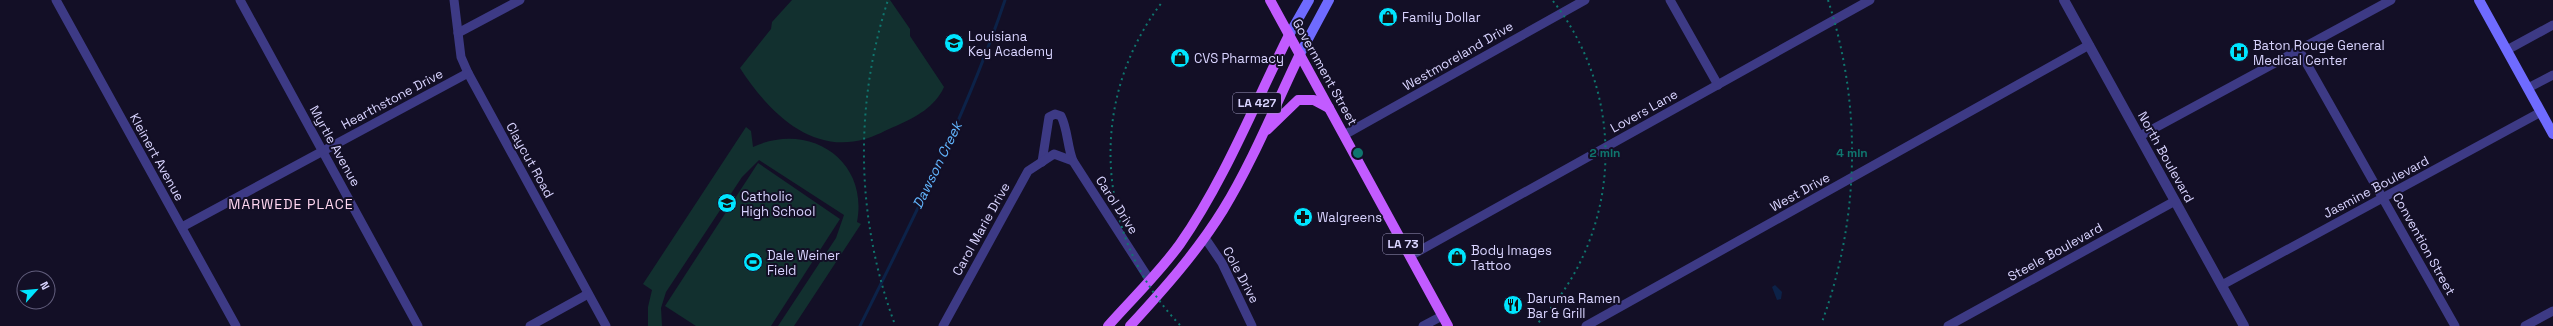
<svg xmlns="http://www.w3.org/2000/svg" width="2553" height="326" font-family="'Space Grotesk',sans-serif">
<rect width="100%" height="100%" fill="#130f26"/>
<!-- green -->
<g fill="#12302f">
<path d="M792 0H890L910 29V36L944 87C935 107 916 117 896 126 886 130 876 136 865 139 810 155 767 110 740 68L771 29 772 22Z"/>
<path d="M746 127 751 131 753 147C808 121 869 159 857 222L861 224 794 326H778L836 238 844 215 759 160 742 177 666 292 661 308 662 326H648V307L652 290 643 284Z"/>
<polygon points="758,163 840,219 771,326 696,326 665,306"/>
</g>
<!-- water -->
<polygon fill="#0c2248" points="1775,285 1782,292 1781,299 1777,300 1772,287"/>
<g fill="none" stroke-linecap="round" stroke-linejoin="round">
<!-- stream -->
<path stroke="#0c2248" stroke-width="3" d="M860 326C913 219 967 113 1005 0"/>
<!-- minor -->
<g stroke="#3d3a85" stroke-width="9">
<polyline points="56,0 236,326"/>
<polyline points="240,0 418,326"/>
<polyline points="454,0 461,57 468,73 606,326"/>
<polyline points="1670,0 1718,85"/>
<polyline points="458,33 520,0"/>
<polyline points="2299,50 2455,326"/>
<polyline points="2507,50 2553,25"/>
<polyline points="2528,88 2553,75"/>
<polyline points="1344,135 1585,0"/>
<polyline points="2140,136 2391,0"/>
<path d="M1042 162 1049 117 1055 114 1061 116C1068 130 1067 146 1073 161"/>
<polyline points="182,227 468,73"/>
<polyline points="1205,238 1222,263 1252,326"/>
<polyline points="1410,256 1870,0"/>
<polyline points="2222,285 2541,112"/>
<polyline points="530,326 588,294"/>
<polyline points="943,326 1028,171 1054,154 1073,161 1149,279"/>
<polyline points="1423,326 1442,316"/>
<polyline points="1586,326 2089,45"/>
<polyline points="1948,326 2175,201"/>
<polyline points="2525,326 2553,311"/>
</g>
<!-- tertiary -->
<polyline stroke="#3d3a85" stroke-width="10" points="2064,0 2244,326"/>
<!-- secondary -->
<g stroke="#6f6bff" stroke-width="10">
<polyline points="2479,0 2553,134"/>
<polyline points="1289,35 1309,0"/>
<polyline points="1300,54 1329,0"/>
</g>
<!-- primary -->
<g stroke="#c25bff" stroke-width="10">
<polyline points="1270,0 1448,326"/>
<polyline points="1267,130 1298,100 1314,100 1329,108"/>
<path d="M1108 326C1132 299 1159 273 1180 244 1225 179 1254 105 1289 35"/>
<path d="M1130 326C1164 289 1197 252 1223 210 1253 161 1275 106 1300 54"/>
</g>
</g>
<!-- distance rings -->
<g fill="none" stroke="#0f766e" stroke-width="2" stroke-dasharray="2 4">
<path d="M1180 325A247 247 0 0 1 1163 1M1553 1A247 247 0 0 1 1536 325"/>
<path d="M894 322A494 494 0 0 1 888 0M1828 0A494 494 0 0 1 1822 322"/>
</g>
<!-- icons -->
<defs>
<g id="shop-disc" transform="scale(1)"><circle r="9.5" fill="#00e5ff" stroke="#130f26"/><path d="M-5-2.5h2.3a2.7 3.5 0 0 1 5.4 0H5L5.5 6h-11ZM-1.5-2.5h3a1.5 2.3 0 0 0-3 0Z" fill="#111"/></g>
<g id="school-disc" transform="scale(1)"><circle r="9.5" fill="#00e5ff" stroke="#130f26"/><path d="M0-5L7-2L0 1L-7-2ZM-4 1L0 2.5L4 1V4Q0 6-4 4Z" fill="#111"/></g>
<g id="hospital-disc" transform="scale(1)"><circle r="9.5" fill="#00e5ff" stroke="#130f26"/><path d="M-5-5h3v3.5h4V-5h3V5h-3V1.5h-4V5h-3Z" fill="#111"/></g>
<g id="pharmacy-disc" transform="scale(1)"><circle r="9.5" fill="#00e5ff" stroke="#130f26"/><path d="M-2-6h4v4h4v4h-4v4h-4v-4h-4v-4h4Z" fill="#111"/></g>
<g id="stadium-disc" transform="scale(1)"><circle r="9.5" fill="#00e5ff" stroke="#130f26"/><path d="M0-5a6.5 5 0 1 0 0 10a6.5 5 0 1 0 0-10ZM-3.5-1.8h7v3.6h-7Z" fill="#111"/></g>
<g id="restaurant-disc" transform="scale(1)"><circle r="9.5" fill="#00e5ff" stroke="#130f26"/><path d="M-5-6h1v4h1v-4h1v4h1v-4h1v5L-1.5 .5V6h-2V.5L-5-1ZM5-6V6H3V1.5H1.5Q1.5-4 5-6Z" fill="#111"/></g>
</defs>
<g fill-rule="evenodd">
<use href="#shop-disc" x="1388" y="17"/>
<use href="#school-disc" x="954" y="43"/>
<use href="#hospital-disc" x="2239" y="52"/>
<use href="#shop-disc" x="1180" y="58"/>
<use href="#school-disc" x="727" y="203"/>
<use href="#pharmacy-disc" x="1303" y="217"/>
<use href="#shop-disc" x="1457" y="257"/>
<use href="#stadium-disc" x="753" y="262"/>
<use href="#restaurant-disc" x="1513" y="305"/>
</g>
<g text-anchor="middle" dominant-baseline="central" stroke-width="4" stroke-linejoin="round" paint-order="stroke">
<!-- shield labels -->
<g fill="#130f26" stroke="#9e99be" stroke-width="1">
<rect x="1233" y="93" width="48" height="20" rx="3"/>
<rect x="1383" y="234" width="40" height="20" rx="3"/>
</g>
<g font-size="12" font-weight="bold" fill="#d9d4ff">
<text x="1257" y="103">LA 427</text>
<text x="1403" y="244">LA 73</text>
</g>
<!-- poi labels -->
<g font-size="13" fill="#d9d4ff" stroke="#130f26" text-anchor="start">
<text x="1402" y="17">Family Dollar</text>
<text x="968" y="36">Louisiana<tspan x="968" dy="15">Key Academy</tspan></text>
<text x="2253" y="45">Baton Rouge General<tspan x="2253" dy="15">Medical Center</tspan></text>
<text x="1194" y="58">CVS Pharmacy</text>
<text x="741" y="196">Catholic<tspan x="741" dy="15">High School</tspan></text>
<text x="1317" y="217">Walgreens</text>
<text x="1471" y="250">Body Images<tspan x="1471" dy="15">Tattoo</tspan></text>
<text x="767" y="255">Dale Weiner<tspan x="767" dy="15">Field</tspan></text>
<text x="1527" y="298">Daruma Ramen<tspan x="1527" dy="15">Bar &amp; Grill</tspan></text>
</g>
<!-- street labels -->
<g font-size="13" fill="#d9d4ff" stroke="#130f26">
<text transform="translate(1458 56) rotate(-30)">Westmoreland Drive</text>
<text transform="translate(1325 72) rotate(61)">Government Street</text>
<text transform="translate(392 99) rotate(-28)">Hearthstone Drive</text>
<text transform="translate(1644 111) rotate(-29)">Lovers Lane</text>
<text transform="translate(335 146) rotate(61)">Myrtle Avenue</text>
<text transform="translate(157 157) rotate(61)">Kleinert Avenue</text>
<text transform="translate(2166 157) rotate(61)">North Boulevard</text>
<text transform="translate(530 160) rotate(61)">Claycut Road</text>
<text transform="translate(2376 187) rotate(-28)">Jasmine Boulevard</text>
<text transform="translate(1800 192) rotate(-29)">West Drive</text>
<text transform="translate(1117 205) rotate(57)">Carol Drive</text>
<text transform="translate(981 229) rotate(-61)">Carol Marie Drive</text>
<text transform="translate(2424 244) rotate(61)">Convention Street</text>
<text transform="translate(2055 252) rotate(-29)">Steele Boulevard</text>
<text transform="translate(1241 275) rotate(62)">Cole Drive</text>
</g>
<!-- water labels -->
<g font-size="14" font-style="italic" fill="#62b6ff" stroke="#130f26">
<text transform="translate(937 165) rotate(-64)">Dawson Creek</text>
</g>
<!-- neighbourhood labels -->
<g font-size="14" letter-spacing="1" fill="#ffd6f0" stroke="#130f26">
<text x="291" y="204">MARWEDE PLACE</text>
</g>
</g>
<circle cx="1358" cy="153" r="6" fill="#0f766e" stroke="#130f26" stroke-width="2"/>
<g font-size="12" text-anchor="middle" font-weight="bold" fill="#0f766e" stroke="#130f26" stroke-width="4" stroke-linejoin="round" paint-order="stroke">
<text x="1605" y="157">2 min</text>
<text x="1852" y="157">4 min</text>
</g>
<!-- north arrow -->
<g transform="translate(36 290) rotate(63)"><circle r="19" fill="#130f26" stroke="#625e7d"/>
<path d="M0-3L7 15L0 10L-7 15Z" fill="#00e5ff"/>
<text y="-6" font-size="11" font-weight="bold" text-anchor="middle" fill="#d9d4ff">N</text>
</g>
</svg>
